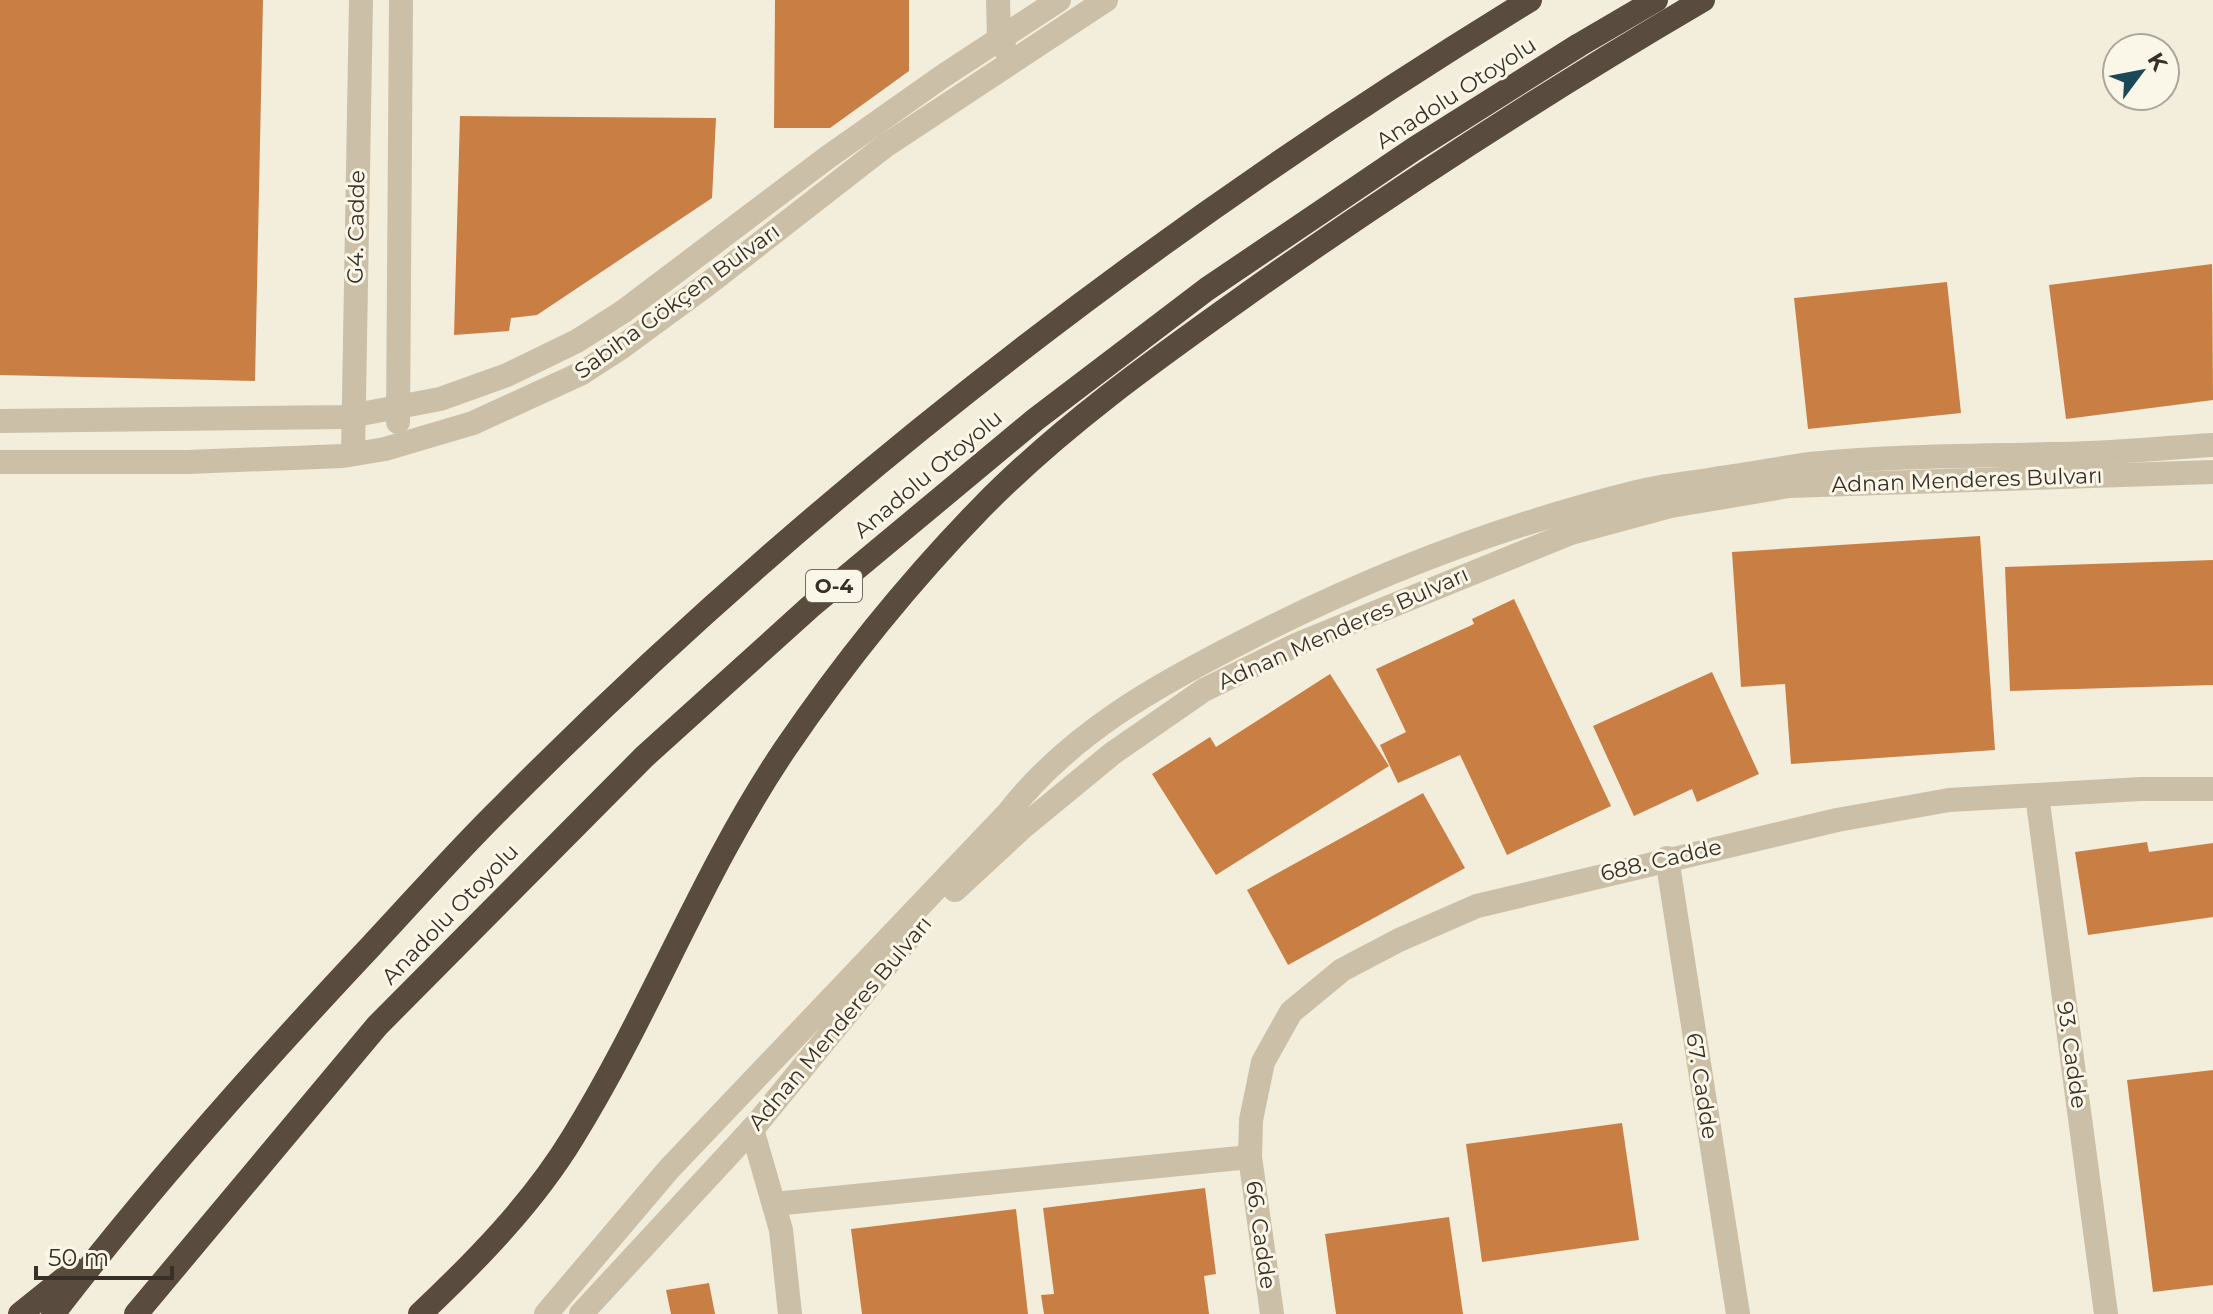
<svg xmlns="http://www.w3.org/2000/svg" width="2213" height="1314" font-family="Montserrat,sans-serif">
<rect width="100%" height="100%" fill="#f3eddc"/>
<!-- building -->
<g fill="#c97f44">
<polygon points="0,0 263,0 255,381 0,375"/>
<polygon points="775,0 909,0 909,71 830,128 774,128"/>
<polygon points="460,116 716,118 712,198 537,315 511,318 509,331 454,335"/>
<polygon points="2212,264 2213,400 2066,419 2049,285"/>
<polygon points="1947,282 1961,413 1808,429 1794,298"/>
<polygon points="1980,536 1995,750 1791,764 1785,684 1741,687 1732,552"/>
<polygon points="2213,560 2213,685 2010,691 2005,567"/>
<polygon points="1514,599 1611,806 1507,855 1460,755 1398,783 1380,745 1406,732 1376,669 1474,624 1472,619"/>
<polygon points="1712,672 1759,774 1697,802 1692,789 1634,816 1593,726"/>
<polygon points="1330,674 1389,766 1216,875 1152,774 1210,737 1216,747"/>
<polygon points="1423,793 1465,868 1288,965 1247,890"/>
<polygon points="2147,842 2149,852 2213,843 2213,917 2088,935 2075,852"/>
<polygon points="2213,1070 2213,1285 2153,1292 2127,1080"/>
<polygon points="1622,1123 1639,1240 1482,1262 1466,1144"/>
<polygon points="1205,1188 1216,1274 1204,1276 1209,1314 1044,1314 1041,1295 1054,1294 1043,1208"/>
<polygon points="1016,1209 1028,1314 862,1314 851,1229"/>
<polygon points="1449,1217 1463,1314 1336,1314 1325,1234"/>
<polygon points="709,1283 715,1314 671,1314 666,1290"/>
</g>
<g fill="none" stroke-linecap="round" stroke-linejoin="round">
<!-- minor -->
<g stroke="#cbbfa7" stroke-width="24">
<polyline points="998,0 999,39 1005,49"/>
<polyline points="0,421 345,417 440,399 507,375 577,341 624,311 828,157 943,76 1059,0"/>
<polyline points="398,422 401,0"/>
<polyline points="353,454 361,0"/>
<polyline points="0,462 187,462 343,456 385,449 473,423 582,373 619,349 709,283 885,146 1106,0"/>
<polyline points="2037,795 2106,1314"/>
<polyline points="1667,858 1738,1314"/>
<polyline points="955,890 1023,827 1113,753 1204,690 1298,644 1571,533 1671,506 1789,486 2213,472"/>
<polyline points="752,1129 781,1230 790,1314"/>
<polyline points="774,1204 1250,1157"/>
<path d="M546 1314 669 1169 1008 813C1070 733 1159 684 1248 639 1371 576 1503 525 1637 492 1664 485 1693 483 1720 478 1750 474 1780 468 1810 464 1890 456 1970 456 2051 454 2105 454 2159 448 2213 445"/>
<polyline points="581,1314 755,1126 908,939"/>
<polyline points="1272,1314 1250,1157 1251,1120 1263,1062 1291,1012 1342,970 1399,940 1477,906 1837,820 1949,800 2141,789 2213,789"/>
</g>
<!-- highway -->
<g stroke="#594c3f" stroke-width="24">
<polyline points="20,1314 75,1270"/>
<path d="M53 1314C152 1185 261 1063 373 944 416 898 458 850 503 806 810 497 1159 227 1530 0"/>
<polyline points="136,1314 377,1026 644,757 810,607 1036,419 1207,289 1414,149 1579,45 1656,0"/>
<path d="M420 1314C476 1261 533 1203 573 1137 651 1011 702 872 785 749 843 664 909 582 981 508 1064 423 1163 354 1260 285 1404 184 1551 89 1703 0"/>
</g>
</g>
<g text-anchor="middle" dominant-baseline="central" stroke-width="6" stroke-linejoin="round" paint-order="stroke">
<!-- shield labels -->
<rect fill="#faf6e8" stroke="#726b62" stroke-width="2" x="806" y="570" width="56" height="32" rx="6"/>
<g font-size="20" font-weight="bold" fill="#383028">
<text x="834" y="586">O-4</text>
</g>
<!-- street labels -->
<g font-size="22" fill="#383028" stroke="#faf6e8">
<text transform="translate(1456 93) rotate(-33)">Anadolu Otoyolu</text>
<text transform="translate(356 227) rotate(-89)">G4. Cadde</text>
<text transform="translate(677 301) rotate(-36)">Sabiha Gökçen Bulvarı</text>
<text transform="translate(928 474) rotate(-40)">Anadolu Otoyolu</text>
<text transform="translate(1967 480) rotate(-2)">Adnan Menderes Bulvarı</text>
<text transform="translate(1343 628) rotate(-24)">Adnan Menderes Bulvarı</text>
<text transform="translate(1661 860) rotate(-13)">688. Cadde</text>
<text transform="translate(450 914) rotate(-46)">Anadolu Otoyolu</text>
<text transform="translate(840 1023) rotate(-50)">Adnan Menderes Bulvarı</text>
<text transform="translate(2072 1055) rotate(82)">93. Cadde</text>
<text transform="translate(1702 1086) rotate(81)">67. Cadde</text>
<text transform="translate(1261 1235) rotate(82)">66. Cadde</text>
</g>
</g>
<!-- north arrow -->
<g transform="translate(2141 72) rotate(58)"><circle r="38" fill="#faf6e8" stroke="#aca79b" stroke-width="2"/>
<path d="M0-6L14 30L0 20L-14 30Z" fill="#1c495a"/>
<text y="-12" font-size="22" font-weight="bold" text-anchor="middle" fill="#383028">K</text>
</g>
<!-- scale -->
<path d="M36 1266v12h136v-12" fill="none" stroke="#383028" stroke-width="4"/>
<text x="48" y="1266" font-size="24" fill="#383028" stroke="#faf6e8" stroke-width="6" paint-order="stroke">50 m</text>
</svg>
